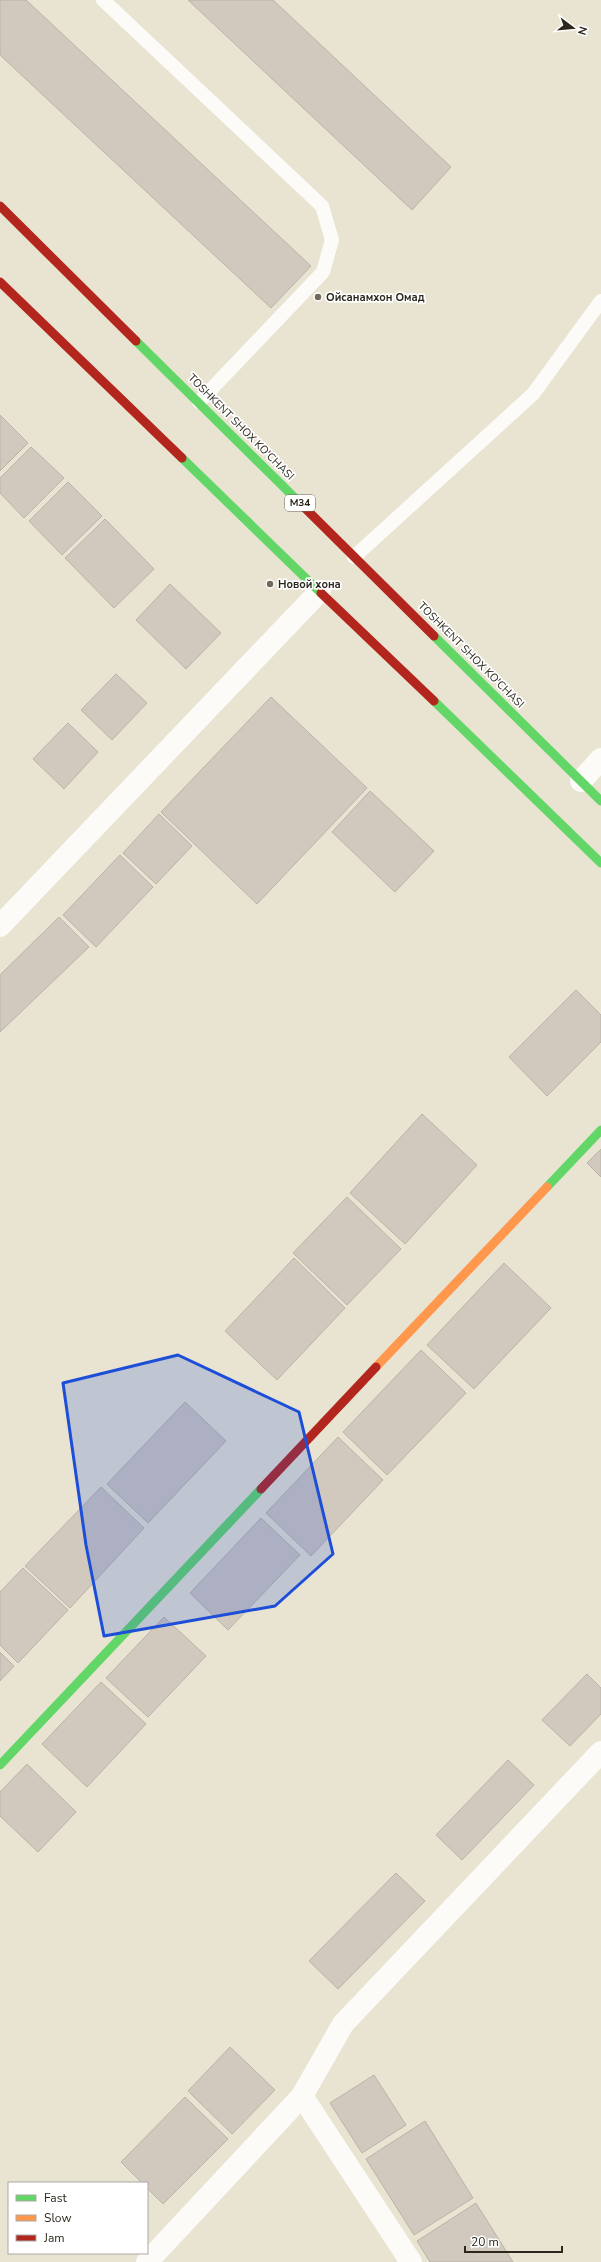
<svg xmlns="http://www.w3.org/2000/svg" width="601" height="2262" font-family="'Nunito Sans',sans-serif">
<rect width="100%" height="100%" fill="#e9e3d1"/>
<!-- building -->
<g fill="#d1c9be" stroke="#bbb3a8">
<polygon points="0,0 26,0 311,266 271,308 0,55"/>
<polygon points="188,0 273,0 451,167 412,210"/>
<polygon points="0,415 28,443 0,471"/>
<polygon points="31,447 64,478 24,518 0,493 0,478"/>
<polygon points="68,482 102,516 62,555 29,521"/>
<polygon points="105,519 154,569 114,608 65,558"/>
<polygon points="170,584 221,633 186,669 136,620"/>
<polygon points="116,674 147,703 112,740 81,710"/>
<polygon points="271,697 367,788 257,904 161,812"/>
<polygon points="68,723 98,752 64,789 33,759"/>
<polygon points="370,791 434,851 395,892 332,832"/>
<polygon points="159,814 192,846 156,884 123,853"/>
<polygon points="120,855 153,887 96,947 63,915"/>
<polygon points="59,917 89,947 0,1032 0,975"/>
<polygon points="576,990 601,1015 601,1042 547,1096 509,1057"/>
<polygon points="422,1114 477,1165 405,1244 350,1193"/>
<polygon points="601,1149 601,1177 587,1163"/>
<polygon points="347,1197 401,1249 347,1305 293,1253"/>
<polygon points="294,1258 345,1308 277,1380 225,1331"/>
<polygon points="504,1263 551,1308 474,1389 427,1345"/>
<polygon points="421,1350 466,1393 387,1475 343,1432"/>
<polygon points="185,1402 226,1441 148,1523 107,1484"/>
<polygon points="338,1437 383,1480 311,1556 266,1513"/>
<polygon points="101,1487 144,1528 70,1608 25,1566"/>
<polygon points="261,1518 300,1555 228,1630 190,1593"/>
<polygon points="23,1568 68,1610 18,1663 0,1645 0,1592"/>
<polygon points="164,1617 206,1656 148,1717 106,1678"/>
<polygon points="0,1652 14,1666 0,1681"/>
<polygon points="587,1674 601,1688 601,1714 570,1746 542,1720"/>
<polygon points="101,1682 146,1724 87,1787 42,1744"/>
<polygon points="508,1760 534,1785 462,1860 436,1835"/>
<polygon points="27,1764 76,1812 38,1852 0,1816 0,1792"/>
<polygon points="396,1873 425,1901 338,1989 309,1961"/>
<polygon points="230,2047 275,2090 232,2134 188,2091"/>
<polygon points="374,2075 406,2125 362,2153 330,2103"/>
<polygon points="185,2097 228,2139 163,2204 147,2188 147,2183 142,2183 121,2162"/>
<polygon points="425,2121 473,2198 414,2235 366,2159"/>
<polygon points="476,2203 513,2262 430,2262 417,2241"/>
</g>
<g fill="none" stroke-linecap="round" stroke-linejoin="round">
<!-- lane -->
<g stroke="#fcfbf8" stroke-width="14">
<polyline points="103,0 322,206 332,240 323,272 199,402"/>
<polyline points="354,557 533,394 601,301"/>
</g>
<!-- street -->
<g stroke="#fcfbf8" stroke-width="22">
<polyline points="581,781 601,759"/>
<polyline points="0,926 320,591"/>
<polyline points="302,2096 411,2262"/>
<polyline points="147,2262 302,2096 343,2024 601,1752"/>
</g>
<!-- fast -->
<g stroke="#63d668" stroke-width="9">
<polyline points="136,341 305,508"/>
<polyline points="182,458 321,593"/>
<polyline points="434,636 601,801"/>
<polyline points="434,701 601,863"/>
<polyline points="547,1187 601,1130"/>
<polyline points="0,1765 261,1489"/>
</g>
<!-- slow -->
<polyline stroke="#ff974d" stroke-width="9" points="376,1367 547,1187"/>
<!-- jam -->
<g stroke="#b3261e" stroke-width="9">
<polyline points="0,206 136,341"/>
<polyline points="0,282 182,458"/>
<polyline points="305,508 434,636"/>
<polyline points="321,593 434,701"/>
<polyline points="261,1489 376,1367"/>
</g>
</g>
<!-- marked area -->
<path fill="#1d4ed8" fill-opacity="0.2" stroke="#1d4ed8" stroke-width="3" stroke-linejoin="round" d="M178 1355 299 1412 333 1554 275 1606 104 1636 86 1545 63 1383Z"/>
<!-- markers -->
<g fill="#6e695b" stroke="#fff" stroke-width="1.5">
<circle cx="318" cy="297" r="4"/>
<circle cx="270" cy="584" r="4"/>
</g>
<g text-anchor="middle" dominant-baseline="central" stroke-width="3.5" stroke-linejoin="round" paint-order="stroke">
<!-- shield labels -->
<rect fill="#fff" stroke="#6b685f" stroke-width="1" x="285" y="495" width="30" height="16" rx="3"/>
<g font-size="10" font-weight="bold" fill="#2b271b">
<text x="300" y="503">M34</text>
</g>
<!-- poi labels -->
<g font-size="11" font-weight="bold" fill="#2b271b" stroke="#fff" text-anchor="start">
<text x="326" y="297">Ойсанамхон Омад</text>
<text x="278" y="584">Новой хона</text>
</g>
<!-- street labels -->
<g font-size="11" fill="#2b271b" stroke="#fff">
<text transform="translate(241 427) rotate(45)">TOSHKENT SHOX KO'CHASI</text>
<text transform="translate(471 655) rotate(45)">TOSHKENT SHOX KO'CHASI</text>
</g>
</g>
<!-- legend -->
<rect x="8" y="2182" width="140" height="72" fill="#ffffff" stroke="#aaa9a4"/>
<rect x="16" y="2195" width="20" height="6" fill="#63d668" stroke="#aaa9a4"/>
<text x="44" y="2202" font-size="12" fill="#2b271b">Fast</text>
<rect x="16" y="2215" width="20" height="6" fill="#ff974d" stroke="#aaa9a4"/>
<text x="44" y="2222" font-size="12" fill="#2b271b">Slow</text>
<rect x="16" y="2235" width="20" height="6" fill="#b3261e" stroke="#aaa9a4"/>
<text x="44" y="2242" font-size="12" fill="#2b271b">Jam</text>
<!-- north arrow -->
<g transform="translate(573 28) rotate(106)" stroke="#ffffff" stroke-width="3" paint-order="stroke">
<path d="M0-3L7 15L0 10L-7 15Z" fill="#2b271b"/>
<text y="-6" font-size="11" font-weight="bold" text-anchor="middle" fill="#2b271b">N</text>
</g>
<!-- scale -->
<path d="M465 2246v6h97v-6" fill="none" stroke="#2b271b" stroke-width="2"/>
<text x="471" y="2246" font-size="12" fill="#2b271b" stroke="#ffffff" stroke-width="3" paint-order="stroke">20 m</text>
</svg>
